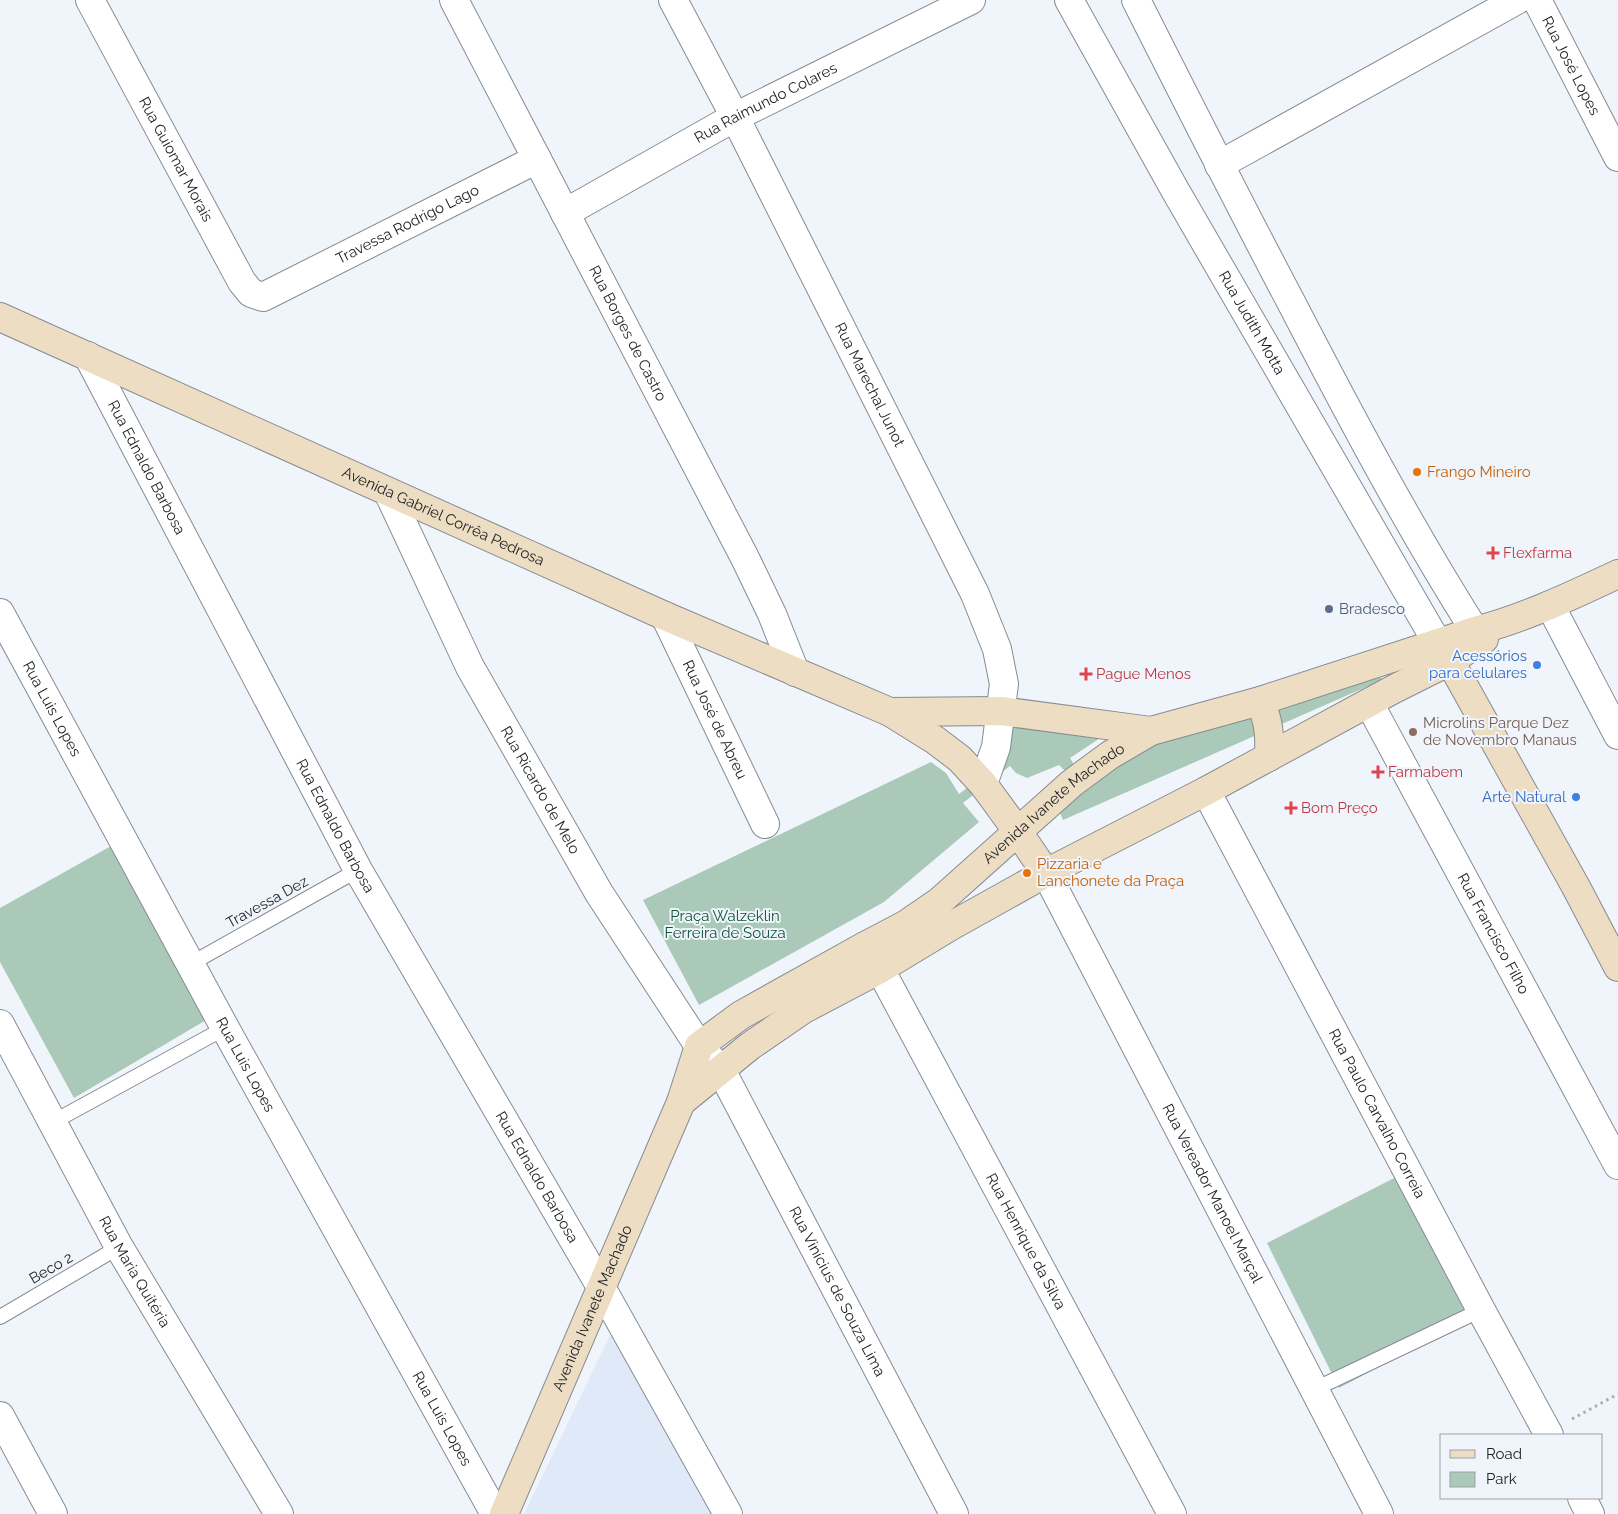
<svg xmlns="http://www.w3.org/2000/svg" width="1618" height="1514" font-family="Raleway,sans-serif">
<rect width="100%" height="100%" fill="#f0f5fc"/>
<!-- built -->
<polygon fill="#dfe9f7" points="616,1323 719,1514 524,1514"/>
<!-- green -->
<g fill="#aac9b9">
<polygon points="1376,668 1382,680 1063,820 1056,803 1076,782 1059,765 1027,778 1016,773 1010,766 963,803 979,822 884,902 699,1005 643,900 931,762 946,773 959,794 1005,760 1010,725 1120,725 1070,758 1082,778 1235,706"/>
<polygon points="120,841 213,1016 74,1098 0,962 0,908"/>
<polygon points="1400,1175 1474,1317 1339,1388 1267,1243"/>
</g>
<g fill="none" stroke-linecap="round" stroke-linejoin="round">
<!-- lane casing -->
<g stroke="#868b92" stroke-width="16">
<g id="lane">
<polyline points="192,963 358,870"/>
<polyline points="53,1122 225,1028"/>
<polyline points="0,1317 119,1247"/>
<polyline points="1315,1389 1481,1310"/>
</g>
</g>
<!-- street casing -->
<g stroke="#868b92" stroke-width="30">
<g id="street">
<path id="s1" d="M90 0 242 282 251 293 263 297 537 159"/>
<path id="s2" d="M454 0 745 558 772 614 795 672"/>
<path id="s3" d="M673 0 735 117 975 594 997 649 1004 684 996 747 983 784"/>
<path id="s4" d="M1069 0 1175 190 1438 644"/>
<path d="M1136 0C1187 101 1238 202 1291 302 1349 414 1408 525 1475 631"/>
<path id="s5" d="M1537 0 1618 157"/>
<polyline points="1219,165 1517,0"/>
<path id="s6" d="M565 213 735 117 971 0"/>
<path id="s7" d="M88 356 358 870 601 1287 728 1514"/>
<path id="s8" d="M388 492 470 667 599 893 699 1046 721 1070 954 1514"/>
<polyline points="1550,605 1618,735"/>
<path id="s9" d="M0 613 225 1028 495 1514"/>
<path id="s10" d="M665 616 765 824"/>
<path id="s11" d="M1369 703 1618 1165"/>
<path id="s12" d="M1206 791 1481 1310 1549 1435"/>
<path id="s13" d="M1046 873 1379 1514"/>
<path id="s14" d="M880 969 1172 1514"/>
<path id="s15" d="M0 1024 119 1247 279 1514"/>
<polyline points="0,1416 53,1514"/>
<polyline points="1582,1498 1590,1514"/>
</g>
</g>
<!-- secondary casing -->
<g stroke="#868b92" stroke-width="30">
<g id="secondary">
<path id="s16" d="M0 317 665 616 890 712 935 740 960 759 983 784 1018 832 1046 873"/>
<polyline points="1450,661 1576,887 1618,967"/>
<path d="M1260 701C1269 722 1270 735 1269 757"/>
<polyline points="890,712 1001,711 1151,731"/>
<polyline points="681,1102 750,1046 804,1009 880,969 951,926 1046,873 1206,791 1394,689 1450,661 1484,639"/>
<path id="s17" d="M504 1514 681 1102 699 1046 741 1015 863 947 905 925 940 901 1072 783 1110 755 1151 731 1260 701 1475 631C1525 618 1571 596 1618 574"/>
</g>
</g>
<!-- path -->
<polyline stroke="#aaaeb4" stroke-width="3" stroke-dasharray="2.5 4" stroke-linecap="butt" points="1572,1419 1618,1394"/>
<!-- lane -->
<use href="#lane" stroke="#fff" stroke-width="14"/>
<!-- street -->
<use href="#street" stroke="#fff" stroke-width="28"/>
<!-- secondary -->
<use href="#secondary" stroke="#edddc3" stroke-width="28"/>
</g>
<!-- markers -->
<g fill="#e8710a" stroke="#f0f5fc" stroke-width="2">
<circle cx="1417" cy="472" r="5"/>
<circle cx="1027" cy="873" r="5"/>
</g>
<g fill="#e0444e" stroke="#f0f5fc" stroke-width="2">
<path d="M1490.5 545.5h5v5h5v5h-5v5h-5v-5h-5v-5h5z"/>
<path d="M1083.5 666.5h5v5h5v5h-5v5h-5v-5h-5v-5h5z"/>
<path d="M1375.5 764.5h5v5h5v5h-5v5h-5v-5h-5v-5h5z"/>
<path d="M1288.5 800.5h5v5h5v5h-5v5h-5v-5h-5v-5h5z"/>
</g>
<circle fill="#5c6f8a" stroke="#f0f5fc" stroke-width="2" cx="1329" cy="609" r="5"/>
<g fill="#3f7fe0" stroke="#f0f5fc" stroke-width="2">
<circle cx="1537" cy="665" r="5"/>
<circle cx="1576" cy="797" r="5"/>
</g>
<circle fill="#8d6e63" stroke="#f0f5fc" stroke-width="2" cx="1413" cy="732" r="5"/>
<g text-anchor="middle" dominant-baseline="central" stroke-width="4" stroke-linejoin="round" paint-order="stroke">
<!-- street labels -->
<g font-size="15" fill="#1e2022" stroke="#f0f5fc">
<text stroke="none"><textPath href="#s5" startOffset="74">Rua José Lopes</textPath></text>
<text stroke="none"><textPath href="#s6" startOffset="229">Rua Raimundo Colares</textPath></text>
<text stroke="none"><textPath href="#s1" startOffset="181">Rua Guiomar Morais</textPath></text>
<text stroke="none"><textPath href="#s1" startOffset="509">Travessa Rodrigo Lago</textPath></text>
<text stroke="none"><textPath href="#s4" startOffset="371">Rua Judith Motta</textPath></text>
<text stroke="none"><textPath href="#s2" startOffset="376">Rua Borges de Castro</textPath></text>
<text stroke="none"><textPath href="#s3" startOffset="432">Rua Marechal Junot</textPath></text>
<text stroke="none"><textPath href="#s7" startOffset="126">Rua Ednaldo Barbosa</textPath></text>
<text stroke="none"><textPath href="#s16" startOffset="486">Avenida Gabriel Corrêa Pedrosa</textPath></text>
<text stroke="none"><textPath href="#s9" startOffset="109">Rua Luis Lopes</textPath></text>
<text stroke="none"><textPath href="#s10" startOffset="115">Rua José de Abreu</textPath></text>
<text stroke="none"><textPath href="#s8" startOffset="335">Rua Ricardo de Melo</textPath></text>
<text stroke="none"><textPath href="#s17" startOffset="939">Avenida Ivanete Machado</textPath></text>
<text stroke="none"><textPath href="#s7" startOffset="531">Rua Ednaldo Barbosa</textPath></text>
<text transform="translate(267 902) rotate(-29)">Travessa Dez</text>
<text stroke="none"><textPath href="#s11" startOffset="262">Rua Francisco Filho</textPath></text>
<text stroke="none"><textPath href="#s9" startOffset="514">Rua Luis Lopes</textPath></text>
<text stroke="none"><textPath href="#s12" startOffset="365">Rua Paulo Carvalho Correia</textPath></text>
<text stroke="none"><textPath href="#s7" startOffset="936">Rua Ednaldo Barbosa</textPath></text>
<text stroke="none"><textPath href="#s13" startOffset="361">Rua Vereador Manoel Marçal</textPath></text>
<text stroke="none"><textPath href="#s14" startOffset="309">Rua Henrique da Silva</textPath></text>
<text transform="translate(51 1268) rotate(-30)">Beco 2</text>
<text stroke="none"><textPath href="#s15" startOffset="282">Rua Maria Quitéria</textPath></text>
<text stroke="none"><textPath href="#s8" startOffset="919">Rua Vinícius de Souza Lima</textPath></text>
<text stroke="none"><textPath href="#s17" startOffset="224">Avenida Ivanete Machado</textPath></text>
<text stroke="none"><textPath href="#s9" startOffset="919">Rua Luis Lopes</textPath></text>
</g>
<!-- food labels -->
<g font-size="15" fill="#c56008" stroke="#f0f5fc" text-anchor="start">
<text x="1427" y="472">Frango Mineiro</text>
<text x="1037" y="864">Pizzaria e<tspan x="1037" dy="17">Lanchonete da Praça</tspan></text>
</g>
<!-- health labels -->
<g font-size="15" fill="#be3a42" stroke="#f0f5fc" text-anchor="start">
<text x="1503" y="553">Flexfarma</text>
<text x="1096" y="674">Pague Menos</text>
<text x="1388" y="772">Farmabem</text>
<text x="1301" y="808">Bom Preço</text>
</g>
<!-- service labels -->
<g font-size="15" fill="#4e5e75" stroke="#f0f5fc" text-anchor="start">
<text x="1339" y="609">Bradesco</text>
</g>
<!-- shop labels -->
<g font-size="15" fill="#366cbe" stroke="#f0f5fc" text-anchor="end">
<text x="1527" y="656">Acessórios<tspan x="1527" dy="17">para celulares</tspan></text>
<text x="1566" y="797">Arte Natural</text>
</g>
<!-- education labels -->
<g font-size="15" fill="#785e54" stroke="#f0f5fc" text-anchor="start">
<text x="1423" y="723">Microlins Parque Dez<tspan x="1423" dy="17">de Novembro Manaus</tspan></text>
</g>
<!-- park labels -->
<g font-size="15" fill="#0d5439" stroke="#f0f5fc">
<text x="725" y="916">Praça Walzeklin<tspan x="725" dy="17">Ferreira de Souza</tspan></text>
</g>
</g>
<!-- legend -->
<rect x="1440" y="1434" width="162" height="65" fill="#f0f5fc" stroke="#9ca0a5"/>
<rect x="1450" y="1450" width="25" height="8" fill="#edddc3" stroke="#9ca0a5"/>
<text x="1486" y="1459" font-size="15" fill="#1e2022">Road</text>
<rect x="1450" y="1472" width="25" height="15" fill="#aac9b9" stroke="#9ca0a5"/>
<text x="1486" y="1484" font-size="15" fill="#1e2022">Park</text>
</svg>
